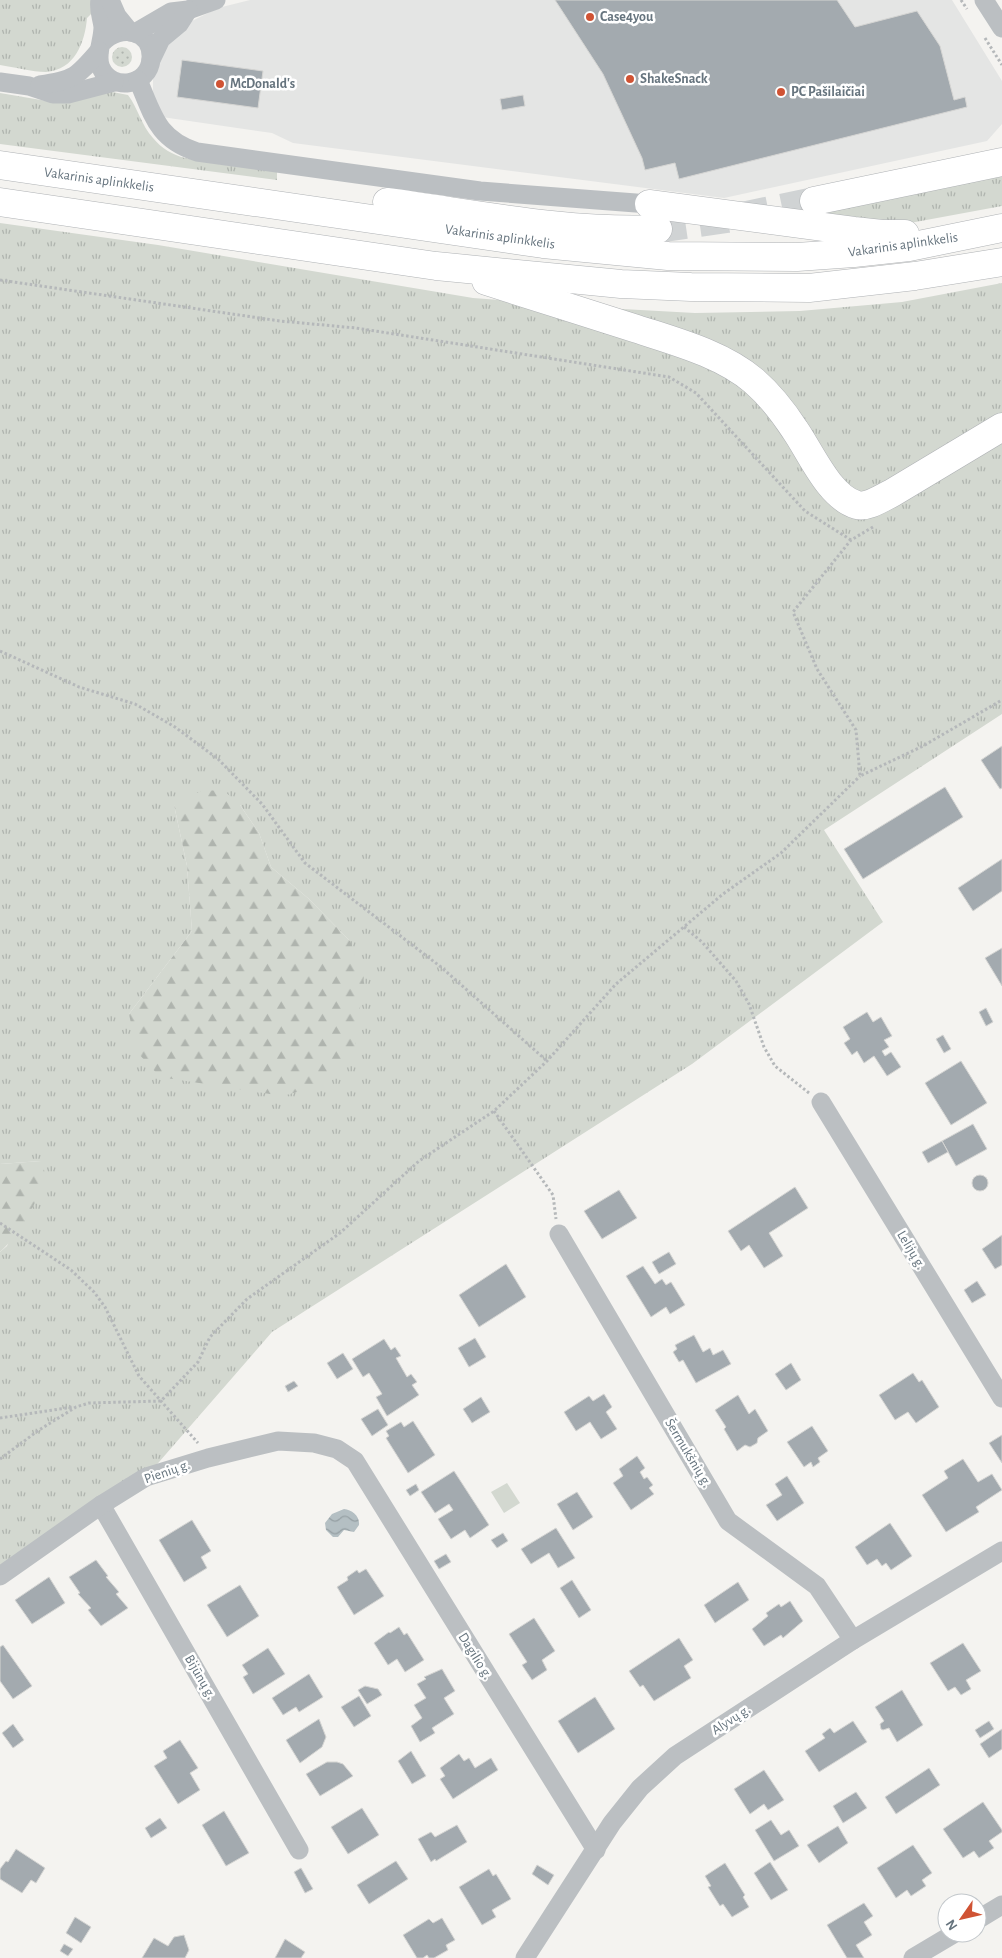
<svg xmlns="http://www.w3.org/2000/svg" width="1002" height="1958" font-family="'Alegreya Sans',sans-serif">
<defs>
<pattern id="grass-tufts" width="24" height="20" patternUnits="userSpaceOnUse" patternTransform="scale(1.25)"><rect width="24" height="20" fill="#d3d8d0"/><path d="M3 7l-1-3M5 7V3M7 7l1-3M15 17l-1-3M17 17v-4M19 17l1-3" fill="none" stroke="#afb4ae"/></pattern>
<pattern id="forest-firs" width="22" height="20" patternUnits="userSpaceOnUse" patternTransform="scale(1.25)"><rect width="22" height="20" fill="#d3d8d0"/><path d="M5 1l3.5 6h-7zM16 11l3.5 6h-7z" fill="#afb4ae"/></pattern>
<pattern id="garden-dots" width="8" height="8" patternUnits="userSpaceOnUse" patternTransform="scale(1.25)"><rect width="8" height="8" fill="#d3d8d0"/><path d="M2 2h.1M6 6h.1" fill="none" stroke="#afb4ae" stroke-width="1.8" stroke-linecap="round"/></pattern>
<pattern id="water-waves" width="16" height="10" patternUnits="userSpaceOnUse" patternTransform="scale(1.25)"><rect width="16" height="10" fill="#b4bfc3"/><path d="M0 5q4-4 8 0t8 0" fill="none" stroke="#96a0a4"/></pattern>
</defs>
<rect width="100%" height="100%" fill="#f4f3f0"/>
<!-- built -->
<polygon fill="#e4e5e4" points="250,0 952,0 1002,81 1002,124 987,141 724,198 293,143 272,133 162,117 153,94 153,74 158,57 186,24 218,8"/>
<!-- grass -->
<g fill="url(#grass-tufts)" fill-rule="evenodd">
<path d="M0 0H91L93 12 87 18C85 42 75 70 46 72 32 72 14 67 0 65Z"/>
<path d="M102 90 128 95C138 108 141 125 153 138 161 148 173 155 185 158 215 165 247 167 277 171V180L0 144V93L47 101Z"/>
<polygon points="1002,172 1002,206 910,223 896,223 817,213"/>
<path d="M0 223 158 245 473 298 604 308 695 313 800 311 902 302 1002 283V714L824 830 883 922 692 1064 272 1332 146 1477 0 1576V1252L7 1246 41 1161 0 1164ZM174 805H240L259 833 271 867 309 899 350 941 129 1014 192 931 187 866Z"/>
</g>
<!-- forest -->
<g fill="url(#forest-firs)">
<polygon points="223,790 240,805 259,833 271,867 309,899 350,941 364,976 354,1056 328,1083 283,1096 160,1077 137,1052 129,1014 192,931 187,866 174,805 201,791"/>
<path d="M41 1161 47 1179C35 1203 20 1234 0 1252V1164Z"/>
</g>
<!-- park -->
<polygon fill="#d3d8d0" points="507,1483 520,1503 504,1513 491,1492"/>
<!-- garden -->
<circle fill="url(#garden-dots)" cx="122" cy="57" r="10"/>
<!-- water -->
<path fill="url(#water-waves)" d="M344 1509C352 1510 360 1516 359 1525L354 1532 344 1530 338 1537H333L326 1530 325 1523 332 1514Z"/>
<!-- building -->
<g fill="#a3aaaf" stroke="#d5d5d3">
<polygon points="555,0 837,0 855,27 917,11 940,46 954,100 965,97 967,107 679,179 675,163 645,170 642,158 603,74"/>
<polygon points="182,60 263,71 258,108 177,97"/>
<polygon points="523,95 525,106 502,110 500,99"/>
<polygon points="1002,746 1002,788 1000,789 981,760"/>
<polygon points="945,787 963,817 863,879 844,849"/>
<polygon points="1002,859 1002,891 973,911 958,888"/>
<polygon points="1002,948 1002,986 985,958"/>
<polygon points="986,1008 993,1022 986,1026 979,1012"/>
<polygon points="867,1012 873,1022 881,1017 892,1036 884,1040 889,1047 882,1051 885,1056 891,1052 901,1067 887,1076 874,1056 864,1063 857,1051 852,1055 844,1043 850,1039 843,1027"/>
<polygon points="943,1035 951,1049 944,1053 936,1039"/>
<polygon points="961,1061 987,1103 951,1125 925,1083"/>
<polygon points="973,1124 987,1149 956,1166 942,1141"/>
<polygon points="942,1141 948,1152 928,1163 922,1152"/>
<circle cx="980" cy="1183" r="8"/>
<polygon points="795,1187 808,1208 769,1233 783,1256 764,1268 749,1245 741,1251 728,1231"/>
<polygon points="619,1190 637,1218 602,1239 584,1211"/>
<polygon points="1002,1235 1002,1265 995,1269 982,1249"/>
<polygon points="669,1252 676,1264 659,1274 652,1262"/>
<polygon points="506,1264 526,1297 479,1327 459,1295"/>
<polygon points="643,1266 655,1284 662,1279 666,1285 671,1282 685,1305 670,1314 666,1307 651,1317 626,1276"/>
<polygon points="977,1281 986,1295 972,1303 964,1290"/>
<polygon points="694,1335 703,1352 710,1348 713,1355 723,1350 731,1364 696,1383 683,1360 679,1362 673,1352 677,1349 675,1345"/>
<polygon points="475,1338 486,1357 469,1367 458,1348"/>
<polygon points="384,1339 391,1350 395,1347 401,1356 396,1358 407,1377 411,1374 417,1382 412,1385 419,1395 387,1416 376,1397 382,1394 369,1373 363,1377 352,1359"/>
<polygon points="343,1353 353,1369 337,1379 327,1363"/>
<polygon points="791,1363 801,1380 786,1390 775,1374"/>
<polygon points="913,1373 919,1382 922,1380 939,1407 916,1423 908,1412 895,1420 879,1395"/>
<polygon points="294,1381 298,1386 288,1392 285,1386"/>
<polygon points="604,1394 612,1407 606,1412 617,1429 601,1439 590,1422 576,1431 564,1412 589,1396 593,1401"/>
<polygon points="738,1395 749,1414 755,1409 768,1431 758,1438 757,1443 750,1447 745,1445 737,1451 724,1429 726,1427 715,1410"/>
<polygon points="481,1397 490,1412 472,1423 463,1409"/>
<polygon points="378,1409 388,1425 372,1436 361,1419"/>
<polygon points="413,1421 435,1455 408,1473 386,1438 389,1436 386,1431 401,1422 404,1427"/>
<polygon points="812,1426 828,1451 818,1458 820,1462 813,1467 811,1462 804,1467 787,1442"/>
<polygon points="1002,1435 1002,1463 989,1443"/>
<polygon points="637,1456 645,1468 640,1472 644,1479 647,1477 653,1485 649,1488 654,1494 631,1510 613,1483 623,1476 619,1469"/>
<polygon points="963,1459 978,1482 992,1474 1002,1490 976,1507 979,1512 946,1532 922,1495 948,1478 944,1471"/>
<polygon points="454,1471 489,1525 470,1538 465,1530 451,1539 438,1519 453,1510 449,1504 435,1513 421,1492"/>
<polygon points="787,1476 804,1503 777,1521 766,1505 782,1495 775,1484"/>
<polygon points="416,1484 419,1490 410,1496 406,1490"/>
<polygon points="577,1492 593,1517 573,1530 557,1504"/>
<polygon points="192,1520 211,1551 201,1557 207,1568 184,1582 159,1540"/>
<polygon points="890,1523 912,1556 891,1570 886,1563 882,1566 877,1559 867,1565 855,1547"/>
<polygon points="556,1528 575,1558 558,1568 549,1553 531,1564 521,1549"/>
<polygon points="503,1533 508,1541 497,1548 491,1540"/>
<polygon points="446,1554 451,1562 439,1569 434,1561"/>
<polygon points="96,1560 108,1576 106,1577 119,1592 116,1594 128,1608 101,1626 88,1610 91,1608 78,1594 80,1593 69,1577"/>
<polygon points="366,1569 384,1596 354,1615 337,1587 348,1580 347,1577 357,1570 359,1573"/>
<polygon points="49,1577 65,1603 32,1624 15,1600"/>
<polygon points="572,1580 591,1610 579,1618 560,1588"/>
<polygon points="738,1582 749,1600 715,1623 704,1605"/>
<polygon points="240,1585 259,1616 227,1637 207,1605"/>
<polygon points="790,1601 803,1621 783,1638 781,1635 764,1646 752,1629 768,1616 766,1613 779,1604 781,1607"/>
<polygon points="534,1618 555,1651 542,1660 547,1670 532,1680 522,1665 527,1662 509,1634"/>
<polygon points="399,1627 404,1635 407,1633 424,1660 405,1672 397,1659 388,1665 374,1643 389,1632 390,1633"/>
<polygon points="679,1638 693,1660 684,1666 691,1678 654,1701 643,1685 640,1687 629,1671"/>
<polygon points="963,1643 981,1671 966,1680 971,1689 961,1695 955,1687 948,1691 930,1663"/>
<polygon points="3,1645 32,1686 13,1699 0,1681 0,1647"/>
<polygon points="268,1648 285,1674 253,1694 243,1677 248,1674 242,1665"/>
<polygon points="442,1669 455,1691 444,1698 454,1714 432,1728 435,1733 420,1742 411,1726 422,1718 414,1705 426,1698 417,1684 426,1679 424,1677"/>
<polygon points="309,1674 323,1697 299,1712 296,1707 283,1715 272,1698"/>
<polygon points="365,1686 378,1689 382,1695 367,1704 358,1690"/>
<polygon points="902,1690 923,1725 897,1742 889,1728 883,1730 881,1729 880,1724 884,1721 875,1707"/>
<polygon points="359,1696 371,1716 354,1727 341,1707"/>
<polygon points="595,1697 615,1729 578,1753 558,1721"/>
<polygon points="319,1719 326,1737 322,1747 300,1763 286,1740"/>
<polygon points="853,1721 867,1742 819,1772 805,1751 825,1738 822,1734 830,1728 834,1733"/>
<polygon points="989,1721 994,1729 980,1738 975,1730"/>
<polygon points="13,1724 24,1740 13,1748 2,1733"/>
<polygon points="1002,1729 1002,1749 989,1758 980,1744"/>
<polygon points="180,1740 198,1768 190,1773 200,1790 178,1804 154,1766 167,1758 163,1751"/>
<polygon points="411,1751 426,1776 412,1784 398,1761"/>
<polygon points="459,1754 464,1761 469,1758 475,1768 491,1758 498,1770 453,1799 440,1779 445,1776 440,1768"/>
<polygon points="327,1762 337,1762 343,1764 353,1776 320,1796 306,1774"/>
<polygon points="929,1768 940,1785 896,1814 885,1797"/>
<polygon points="764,1770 784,1800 768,1810 764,1804 750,1814 734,1789"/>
<polygon points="856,1792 867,1808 843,1823 833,1806"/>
<polygon points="983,1802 1002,1830 1002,1832 989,1841 994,1848 979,1858 974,1851 963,1858 943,1829"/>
<polygon points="362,1808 379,1835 348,1854 331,1827"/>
<polygon points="224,1811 249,1853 226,1866 202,1825"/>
<polygon points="160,1818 167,1828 151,1838 145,1828"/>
<polygon points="771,1820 781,1835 789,1830 799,1846 774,1861 755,1830"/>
<polygon points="457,1825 467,1842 436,1861 435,1859 431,1862 418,1839 431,1832 435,1837"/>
<polygon points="838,1826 848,1843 819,1863 807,1845"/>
<polygon points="913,1845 932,1873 922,1880 926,1886 911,1896 907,1890 896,1898 877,1868"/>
<polygon points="16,1849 45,1868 36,1883 31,1880 22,1893 0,1879 0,1869 6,1861 8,1862"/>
<polygon points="396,1861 408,1879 369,1904 357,1885"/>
<polygon points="770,1862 788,1890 771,1900 754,1873"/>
<polygon points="725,1863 745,1895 743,1897 749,1907 732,1917 723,1904 720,1906 708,1887 711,1886 705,1876"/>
<polygon points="537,1865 554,1875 548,1885 532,1874"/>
<polygon points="301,1868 313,1889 305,1893 294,1872"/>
<polygon points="489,1869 493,1876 496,1874 511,1899 492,1910 496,1917 482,1925 459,1887"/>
<polygon points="864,1903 873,1916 864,1922 872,1935 856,1945 864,1958 847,1958 827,1925"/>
<polygon points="75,1917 91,1927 81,1943 66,1933"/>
<polygon points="442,1918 455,1940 446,1945 448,1950 434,1958 429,1958 427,1955 423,1958 417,1958 403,1935 429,1919 433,1923"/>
<polygon points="184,1935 189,1950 185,1958 142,1958 154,1938 168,1946 174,1937"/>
<polygon points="285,1939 305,1952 301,1958 275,1958"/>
<polygon points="64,1944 73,1949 68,1956 60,1951"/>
</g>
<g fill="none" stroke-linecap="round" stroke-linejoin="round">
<!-- highway-tunnel -->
<polyline stroke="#d0d3d4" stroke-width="28" stroke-dasharray="28 14" stroke-linecap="butt" points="658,229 727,219 814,201"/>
<!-- highway casing -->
<g stroke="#afb2b5" stroke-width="29">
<g id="highway">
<polyline points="0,165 543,244 668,256 797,257 854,253 909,247 1002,228"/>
<polyline points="814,201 1002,162"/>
<polyline points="0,202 436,266 621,284 691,287 809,288 915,276 1002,262"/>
<path d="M387 202C477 214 567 233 658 229"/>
<polyline points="649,204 854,231 882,234 905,234"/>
<path d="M486 281C536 297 587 313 637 329 677 342 722 354 754 381 770 395 784 413 795 430 811 453 829 497 857 505 867 508 882 498 892 493L1002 427"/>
</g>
</g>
<!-- path -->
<g stroke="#b5b8ba" stroke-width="3" stroke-dasharray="2.5 2.5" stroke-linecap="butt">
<polyline points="961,0 967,9"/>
<polyline points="985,38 1002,65"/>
<polyline points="0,280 280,321 356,328 669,377 696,393 805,511 851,540"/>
<polyline points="873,527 851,540 793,612 817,669 856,730 860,776 923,746 1002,700"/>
<polyline points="0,651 79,687 135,704 175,727 218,759 262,804 305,863 441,967 547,1061"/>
<polyline points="684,927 702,942 736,981 749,1004 764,1047 775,1066 809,1093"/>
<polyline points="494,1111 553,1195 556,1219"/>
<polyline points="0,1223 71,1270 94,1292 105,1307 139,1376 198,1443"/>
<polyline points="0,1418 73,1407"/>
<polyline points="0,1459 39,1430 76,1407 89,1403 161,1401 198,1362 210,1337 247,1299 340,1233 419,1161 494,1111 547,1061 616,984 723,894 781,853 860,776"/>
</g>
<!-- minor -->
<g stroke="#bbbfc2" stroke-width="19">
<path d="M100 0C98 9 102 18 103 27 103 41 95 56 101 68 112 92 149 86 151 59 153 30 120 23 102 43"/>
<polyline points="110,0 117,16 130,32"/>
<polyline points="984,0 1002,28"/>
<polyline points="135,33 171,12 188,10 216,0"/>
<polyline points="151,60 161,39 179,24 188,10"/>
<path d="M138 80C153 115 157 139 197 152L480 191 649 204"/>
<polyline points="0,82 29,86 53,94 68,94 114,82"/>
<path d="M40 85C74 80 77 77 99 51"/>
<polyline points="821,1102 1002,1398"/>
<polyline points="559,1234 728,1521 817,1586 853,1640"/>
<polyline points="101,1505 299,1850"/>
<polyline points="0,1576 101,1505 146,1477 208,1458 278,1441 314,1443 337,1449 355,1461 596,1850"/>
<polyline points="977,1920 1002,1905"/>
<polyline points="525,1958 612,1823 640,1788 675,1756 853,1640 1002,1551"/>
<polyline points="913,1958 955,1933"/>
</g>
<!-- highway -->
<use href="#highway" stroke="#fff" stroke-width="28"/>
</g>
<!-- markers -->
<g fill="#d05334" stroke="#fff" stroke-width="2">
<circle cx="590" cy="17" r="5"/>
<circle cx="630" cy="79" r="5"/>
<circle cx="220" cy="84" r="5"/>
<circle cx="781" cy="92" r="5"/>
</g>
<g text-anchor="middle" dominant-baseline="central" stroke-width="5" stroke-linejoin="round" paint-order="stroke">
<!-- poi labels -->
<g font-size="14" font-weight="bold" fill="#66747e" stroke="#fff" text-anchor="start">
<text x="600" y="17">Case4you</text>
<text x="640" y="79">ShakeSnack</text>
<text x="230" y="84">McDonald's</text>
<text x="791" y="92">PC Pašilaičiai</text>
</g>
<!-- street labels -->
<g font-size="14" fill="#66747e" stroke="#fff">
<text transform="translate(99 180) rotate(8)">Vakarinis aplinkkelis</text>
<text transform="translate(500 237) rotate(8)">Vakarinis aplinkkelis</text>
<text transform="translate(903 245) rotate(-8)">Vakarinis aplinkkelis</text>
<text transform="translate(911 1250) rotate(59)">Lelijų g.</text>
<text transform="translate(688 1453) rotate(59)">Šermukšnių g.</text>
<text transform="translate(167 1472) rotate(-19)">Pienių g.</text>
<text transform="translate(475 1656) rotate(58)">Dagilio g.</text>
<text transform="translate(200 1677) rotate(60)">Bijūnų g.</text>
<text transform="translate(731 1720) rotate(-33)">Alyvų g.</text>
</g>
</g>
<!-- north arrow -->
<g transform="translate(962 1918) rotate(236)"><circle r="24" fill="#ffffff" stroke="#c2c7cb"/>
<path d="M0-4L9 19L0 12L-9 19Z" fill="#d05334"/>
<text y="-8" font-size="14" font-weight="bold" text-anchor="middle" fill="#66747e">N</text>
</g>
</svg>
